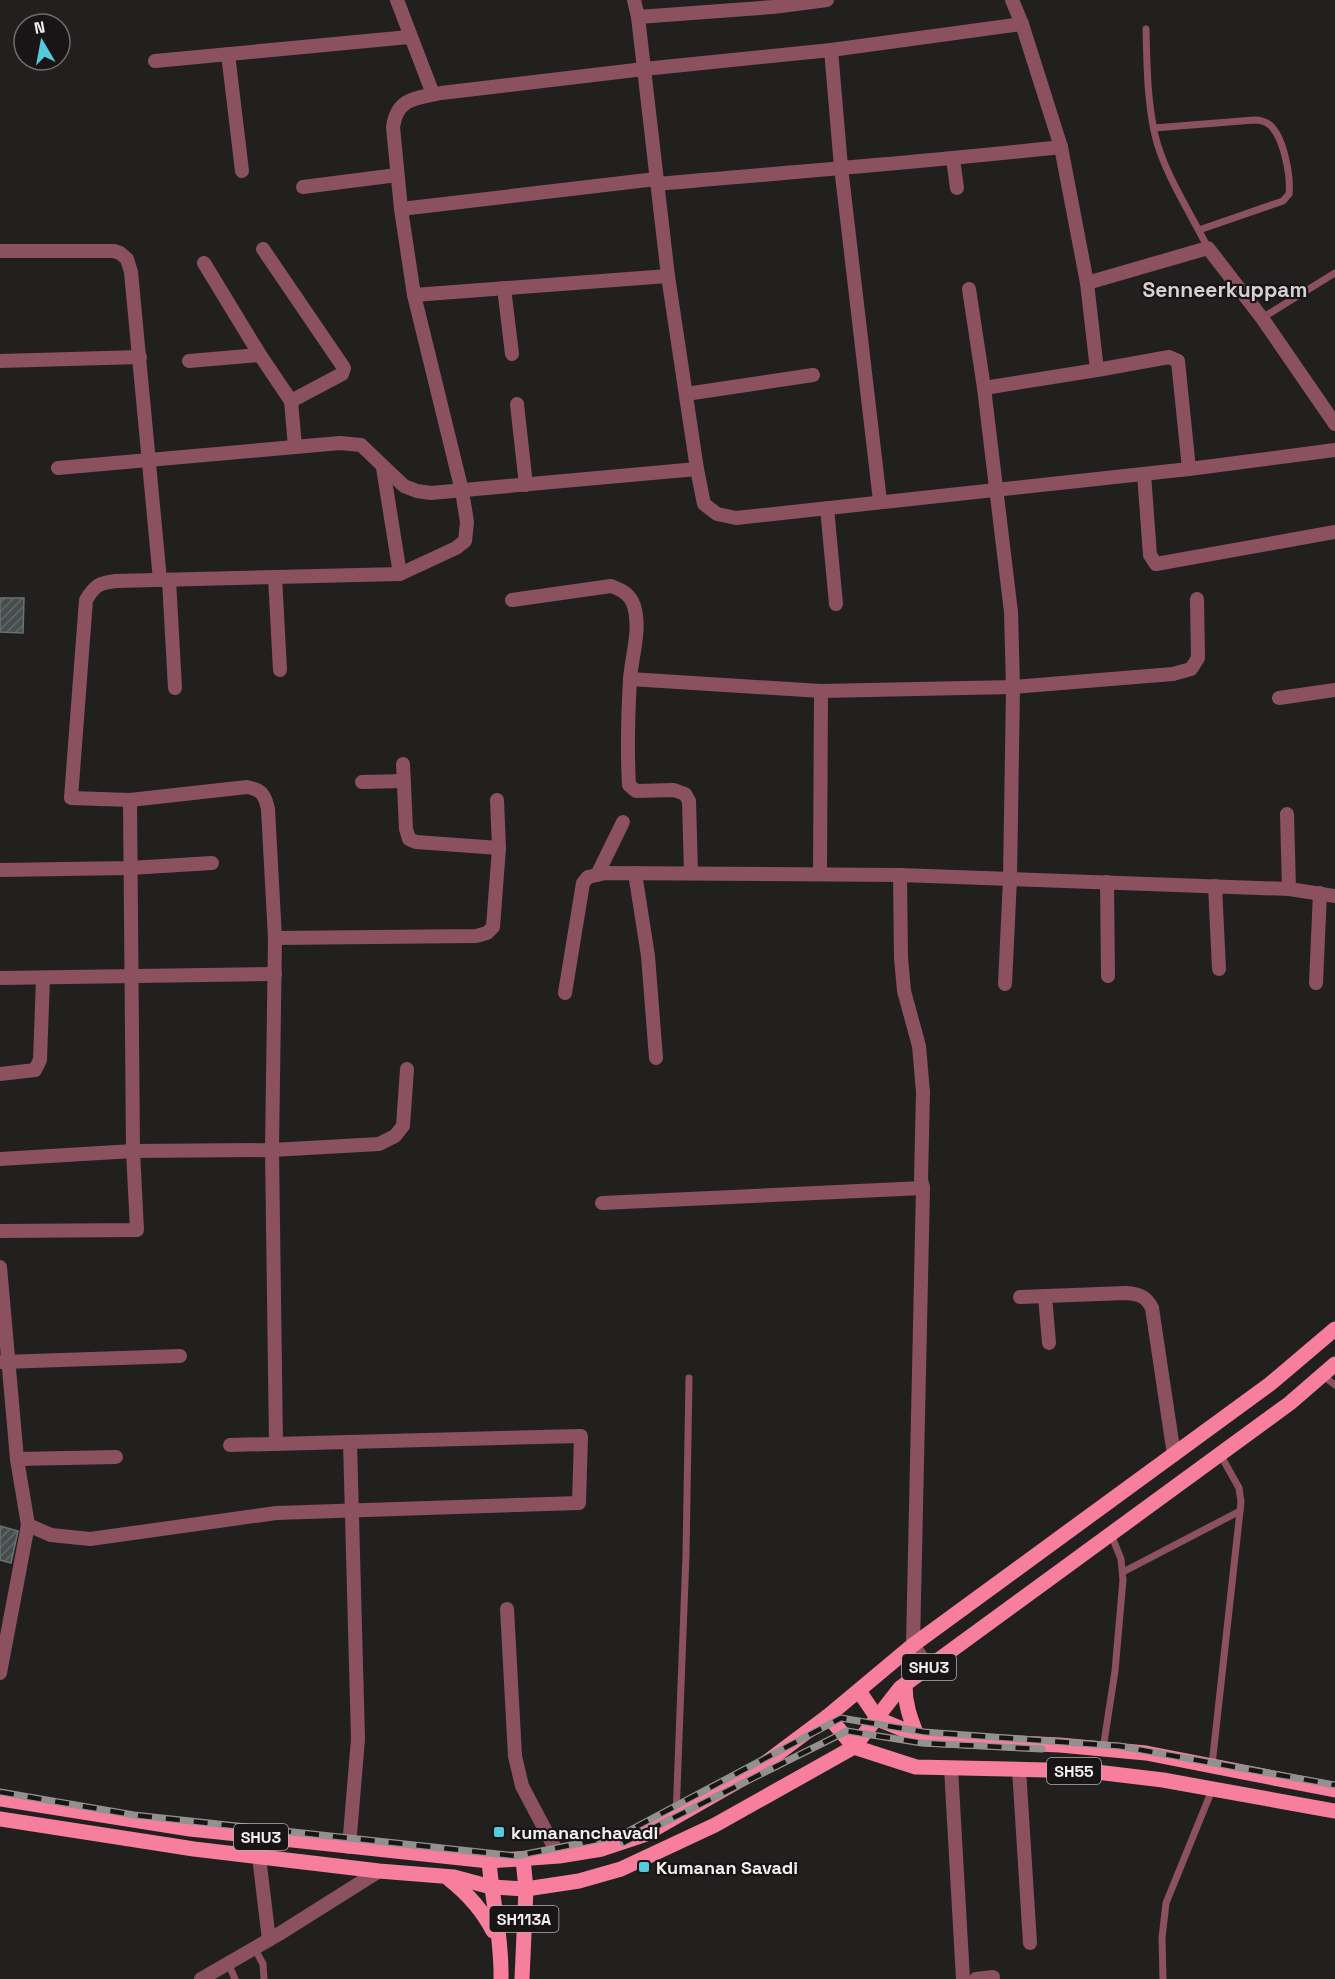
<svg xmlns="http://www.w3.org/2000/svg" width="1335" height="1979" font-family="'Space Grotesk',sans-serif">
<defs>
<pattern id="building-hatch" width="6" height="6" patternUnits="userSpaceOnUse" patternTransform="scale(1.5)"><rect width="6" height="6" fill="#484d4d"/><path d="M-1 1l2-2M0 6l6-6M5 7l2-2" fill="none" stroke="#636767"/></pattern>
</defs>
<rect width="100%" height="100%" fill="#221f1f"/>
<!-- building -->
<g fill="url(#building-hatch)" stroke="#6c7171" stroke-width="1.5">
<polygon points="0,598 24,598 23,633 0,632"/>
<polygon points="0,1526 18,1531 11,1563 0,1560"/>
</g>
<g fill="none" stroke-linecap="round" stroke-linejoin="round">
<!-- lane -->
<g stroke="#8b515f" stroke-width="7">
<path d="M1146 29C1147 64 1147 100 1155 135 1163 171 1191 214 1208 248"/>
<path d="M1154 128 1254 120C1261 120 1266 121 1271 126 1284 139 1291 177 1289 194L1283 201 1199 230"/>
<polyline points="1262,318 1335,273"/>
<polyline points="1323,1376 1335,1385"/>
<polyline points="1123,1572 1240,1511"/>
<polyline points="1103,1749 1115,1671 1123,1580 1121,1559 1111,1534"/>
<polyline points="1212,1765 1241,1502 1239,1488 1220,1454"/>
<polyline points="676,1816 686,1555 689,1378"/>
<polyline points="255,1949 263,1964 264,1979"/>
<polyline points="228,1963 235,1979"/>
<polyline points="1163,1979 1162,1938 1166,1903 1212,1790"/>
</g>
<!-- street -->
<g stroke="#8b515f" stroke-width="14">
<polyline points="397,0 433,94"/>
<polyline points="634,0 638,17 668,276 697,469 704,504 717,514 736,518 1189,469 1335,450"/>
<polyline points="1012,0 1022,24 1061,147 1087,283 1208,248 1262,318 1335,424"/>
<polyline points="638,17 773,7 827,0"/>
<polyline points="831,50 841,167 880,501"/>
<polyline points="228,54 242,171"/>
<polyline points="155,61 409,37"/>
<polyline points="953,159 957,188"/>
<path d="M657 184C792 172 926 162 1061 147"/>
<polyline points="303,187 397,175"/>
<polyline points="401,209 656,179"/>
<polyline points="263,249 344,368 342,374 291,401"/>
<polyline points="0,251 114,251 120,253 127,259 131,272 160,580"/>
<polyline points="204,263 260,355 291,401 295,447"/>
<polyline points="504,288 512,354"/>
<polyline points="969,289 984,388 1011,612 1013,687 1010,879 1005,984"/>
<polyline points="414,295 668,276"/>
<polyline points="0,361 140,357"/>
<polyline points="189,361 260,355"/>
<polyline points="1097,370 1169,357 1178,361 1189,469"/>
<polyline points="984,388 1097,370 1087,283"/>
<polyline points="686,394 813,375"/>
<polyline points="517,404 526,485"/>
<polyline points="58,468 340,443 361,445 404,486 417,491 431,493 697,469"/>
<polyline points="383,468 400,574"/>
<polyline points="1144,474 1150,555 1156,564 1335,532"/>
<polyline points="827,508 836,604"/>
<polyline points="275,577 280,670"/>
<polyline points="169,580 175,688"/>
<path d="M512 600 611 586C622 590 630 594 634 606 641 629 632 655 630 679 628 714 627 750 629 785L636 791 674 790 685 794 689 801 691 873"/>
<polyline points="630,679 821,691 1013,687 1173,674 1191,669 1198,658 1197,599"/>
<polyline points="1279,698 1335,690"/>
<polyline points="403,764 406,829 409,839 416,842 499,848"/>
<polyline points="362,782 404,781"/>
<polyline points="1287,814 1289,889"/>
<polyline points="0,870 130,868 212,863"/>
<polyline points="635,873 648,956 656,1058"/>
<polyline points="820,874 821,691"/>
<polyline points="597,875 623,822"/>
<polyline points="900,875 901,958 904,991 919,1046 923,1092 921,1179 923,1188 913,1645 928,1667"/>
<polyline points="1107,882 1108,976"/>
<polyline points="1215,886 1219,969"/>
<polyline points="275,938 476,936 487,933 493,927 499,848 497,800"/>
<polyline points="0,978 275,974"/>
<polyline points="1316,983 1320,893"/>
<polyline points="565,993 583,883 588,877 605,873 900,875 1289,889 1335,896"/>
<polyline points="0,1074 35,1070 40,1060 43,978"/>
<polyline points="0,1159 133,1151 272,1150 379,1144 395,1136 403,1126 407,1069"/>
<polyline points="602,1203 923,1188"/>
<polyline points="0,1231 137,1230 133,1151 130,800"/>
<polyline points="0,1267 17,1459"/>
<polyline points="1045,1296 1049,1343"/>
<path d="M1020 1297 1126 1293C1139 1294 1146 1296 1152 1308L1174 1455"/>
<polyline points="2,1362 180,1356"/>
<path d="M276 1444 272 1150 275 938 268 809C265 795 262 790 247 787L130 800 71 798 86 600C95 585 99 583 116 581L400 574 456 548 465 541 467 522 462 491 414 295 401 209 393 127C397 98 416 98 441 93L644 69 831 50 1022 24"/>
<polyline points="116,1457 17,1459 28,1525 51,1535 90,1539 276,1513 579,1503 581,1436 230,1445"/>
<polyline points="507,1609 515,1756 522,1786 559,1856"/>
<polyline points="0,1673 28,1525"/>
<polyline points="951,1768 963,1979"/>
<polyline points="1019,1769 1030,1943"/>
<polyline points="349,1847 358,1739 350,1442"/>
<polyline points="259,1857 269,1940"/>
<polyline points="201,1979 279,1934 379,1871"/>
<polyline points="976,1979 993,1977"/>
</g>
<!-- primary -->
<g stroke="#f87e9e" stroke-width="15">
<path d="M905 1685C905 1704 910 1718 917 1735"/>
<polyline points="859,1691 878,1719 926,1739 1060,1745 1146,1753 1335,1790"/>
<polyline points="828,1716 854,1747 916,1767 1088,1771 1163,1780 1335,1811"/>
<polyline points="0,1799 190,1829 489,1861 559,1856 602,1849 644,1835 749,1775 828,1716 913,1645 1270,1384 1335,1329"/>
<polyline points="0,1819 194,1849 379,1871 454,1877 491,1887 526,1889 579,1881 621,1869 715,1825 854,1747 900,1688 1290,1403 1335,1364"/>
<path d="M489 1861C492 1900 502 1939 501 1979"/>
<path d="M449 1879C468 1894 482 1909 493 1931"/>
<polyline points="522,1979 526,1889 523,1859"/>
</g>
<!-- rail casing -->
<g stroke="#939090" stroke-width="7">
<g id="rail">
<polyline points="0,1792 134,1815 516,1856 621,1835 841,1718 924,1732 1119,1746 1335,1785"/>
<polyline points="623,1843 847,1731 922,1743 1042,1749"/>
</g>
</g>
<!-- rail -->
<use href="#rail" stroke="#191516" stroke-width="4.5" stroke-dasharray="14" stroke-linecap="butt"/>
</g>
<!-- markers -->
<g fill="#53cbdb" stroke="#191516" stroke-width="2">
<rect x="493" y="1826" width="12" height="12" rx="3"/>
<rect x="638" y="1861" width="12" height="12" rx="3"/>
</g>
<g text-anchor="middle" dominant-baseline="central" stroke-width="4.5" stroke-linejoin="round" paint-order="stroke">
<!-- shield labels -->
<g fill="#191516" stroke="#b1aeae" stroke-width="1.5">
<rect x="902" y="1654" width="54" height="26" rx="4.5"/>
<rect x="1047" y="1758" width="54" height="26" rx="4.5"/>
<rect x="234" y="1824" width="54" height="26" rx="4.5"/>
<rect x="489.5" y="1906" width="69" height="26" rx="4.5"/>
</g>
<g font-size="16" font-weight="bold" fill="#f2efef">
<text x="929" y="1667">SHU3</text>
<text x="1074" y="1771">SH55</text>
<text x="261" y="1837">SHU3</text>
<text x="524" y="1919">SH113A</text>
</g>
<!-- poi labels -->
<g font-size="18" font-weight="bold" fill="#f2efef" stroke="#191516" text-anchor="start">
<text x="511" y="1832">kumananchavadi</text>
<text x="656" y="1867">Kumanan Savadi</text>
</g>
<!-- quarter labels -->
<g font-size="21" font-weight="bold" fill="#d6d1d2" stroke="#191516">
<text x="1225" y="289">Senneerkuppam</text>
</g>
</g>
<!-- north arrow -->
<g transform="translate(42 42) rotate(350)"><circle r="28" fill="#191516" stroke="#706c6d" stroke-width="1.5"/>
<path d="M0-4.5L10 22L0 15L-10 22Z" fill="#53cbdb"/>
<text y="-9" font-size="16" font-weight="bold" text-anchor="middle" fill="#f2efef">N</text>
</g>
</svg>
